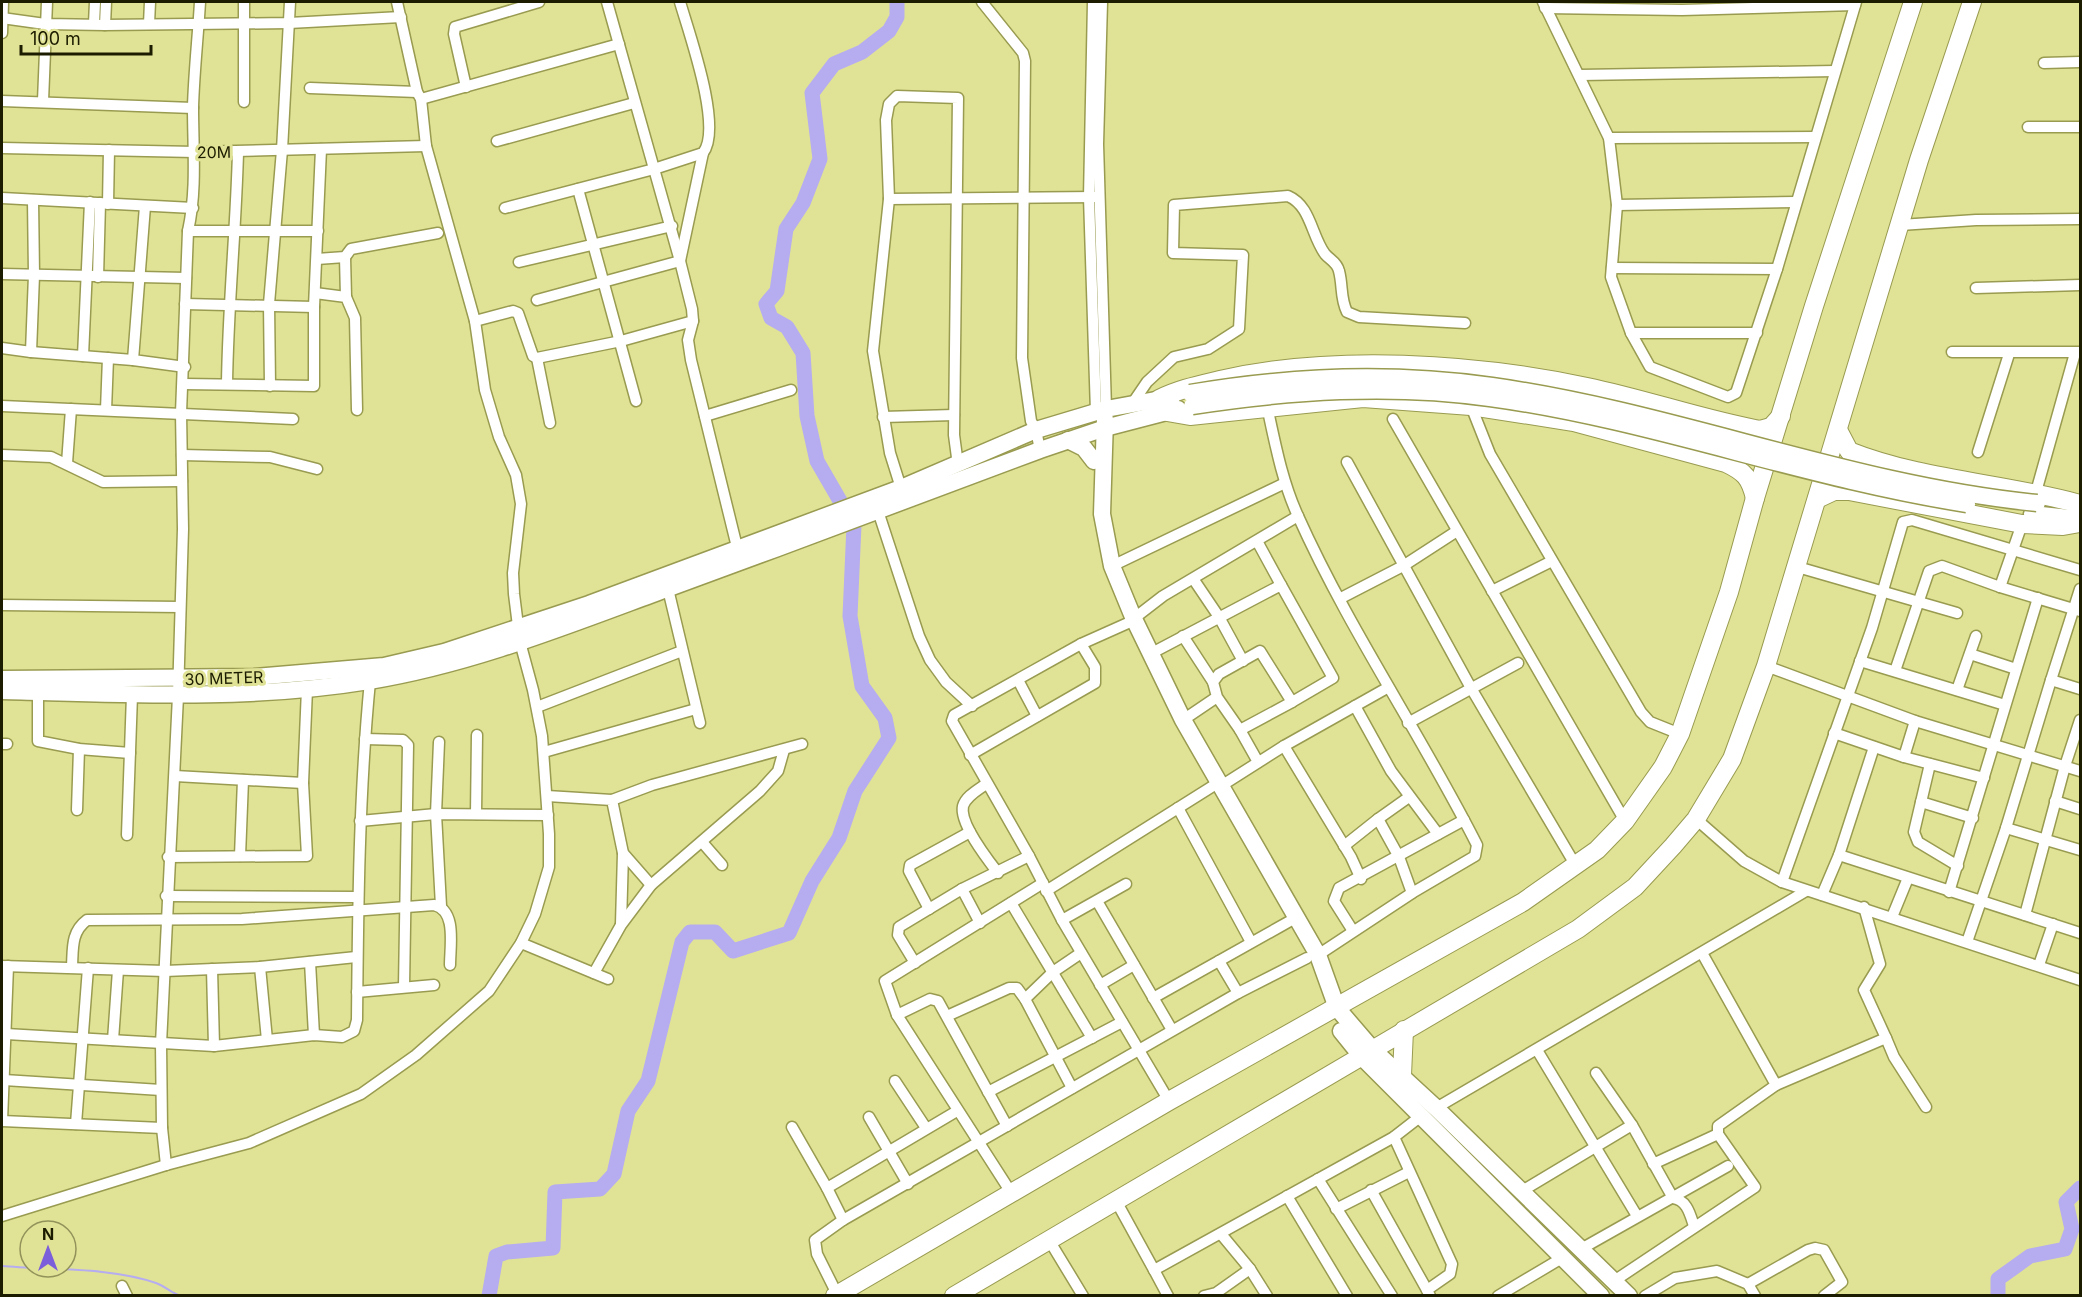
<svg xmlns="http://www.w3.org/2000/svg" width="2082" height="1297" font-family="Inter,sans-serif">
<rect width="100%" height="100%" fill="#e0e396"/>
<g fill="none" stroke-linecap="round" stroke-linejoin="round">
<!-- stream -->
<path stroke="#b6acf0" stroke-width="2" d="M2 1266C49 1270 111 1267 156 1283 165 1286 171 1293 181 1296"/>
<!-- river -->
<g stroke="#b6acf0" stroke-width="15">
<polyline points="489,1296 496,1256 507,1252 553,1248 555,1192 600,1189 614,1174 628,1111 648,1081 682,942 690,932 715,932 733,951 789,933 812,881 839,838 855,791 889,738 885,718 862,686 850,616 854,525 817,461 807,416 803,353 787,327 771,318 766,304 777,291 786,229 803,203 820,159 812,93 834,64 862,52 889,31 897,17 897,2"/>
<polyline points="1998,1296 1998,1279 2030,1256 2065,1249 2072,1229 2066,1202 2080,1188"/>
</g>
<!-- minor casing -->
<g stroke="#999b50" stroke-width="13">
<g id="minor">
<polyline points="244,2 244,102"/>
<polyline points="607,2 680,261 692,309 693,321 688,340 691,360 737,547"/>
<polyline points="982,2 1023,53 1025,61 1022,358 1031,421 1036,430 1040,450"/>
<polyline points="1093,2 1089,197 1096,412"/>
<polyline points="1102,2 1098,144 1106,409"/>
<polyline points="1543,2 1609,138 1617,205 1611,277 1631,333 1650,367 1728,397 1736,393 1777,269 1856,2"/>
<polyline points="1545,8 1682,10 1855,5"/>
<polyline points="2,18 45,24 105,25 289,23 401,17"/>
<polyline points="94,24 95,2"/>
<polyline points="149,24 150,2"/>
<polyline points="105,25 106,2"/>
<polyline points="2,33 3,2"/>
<polyline points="2044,63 2080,62"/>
<polyline points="1580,75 1835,71"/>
<polyline points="466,87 454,34 455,27 539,2"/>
<polyline points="310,88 417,92"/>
<polyline points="421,99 619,44"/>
<polyline points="2,101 193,108"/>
<polyline points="43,101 47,2"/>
<polyline points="2028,127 2080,127"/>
<polyline points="1609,138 1815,137"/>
<polyline points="497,141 634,103"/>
<polyline points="2,148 195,152 426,146"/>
<polyline points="578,189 636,401"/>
<polyline points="2,198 193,208"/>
<polyline points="889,199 1096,197"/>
<polyline points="108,204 109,150"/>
<polyline points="1617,205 1796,202"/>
<polyline points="145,206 133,360 185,367"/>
<path d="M505 208 654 169 703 153C723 128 689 33 680 2"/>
<polyline points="1900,225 1976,220 2080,219"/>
<polyline points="188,231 318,231"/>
<polyline points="345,257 346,297"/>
<polyline points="317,259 345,257 351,249 438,233"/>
<polyline points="519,262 672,226"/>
<polyline points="1612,268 1777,269"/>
<polyline points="2,274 186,278"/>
<polyline points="98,277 100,203"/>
<polyline points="1976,288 2080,285"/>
<polyline points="315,293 346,297 355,318 357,410"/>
<polyline points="537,300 680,261 703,153"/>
<polyline points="185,304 314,307"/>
<polyline points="475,321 513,311 518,313 533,356 537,358 621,341 693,321"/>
<polyline points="1631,333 1757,333"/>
<polyline points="2,348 31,352 34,275 33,200"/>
<polyline points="31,352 133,360"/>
<polyline points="1952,352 2080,352"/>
<polyline points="83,356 90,202"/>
<polyline points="537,358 550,423"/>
<polyline points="183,384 314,386 314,307 321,149"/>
<path d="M227 384C228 306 236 229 238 152"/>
<polyline points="270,386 269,304 282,150 290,2"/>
<path d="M1132 404 1147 382 1174 357 1208 349 1239 329 1243 255 1173 253 1174 205 1288 196C1311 206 1311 235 1325 254 1330 260 1337 262 1339 271 1343 286 1340 298 1347 312L1359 317 1465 323"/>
<polyline points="2,406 293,419"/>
<path d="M1267 406C1275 443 1282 481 1298 516 1349 630 1421 734 1477 845L1475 856 1412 893 1318 955"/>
<polyline points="1471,406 1490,454 1641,712 1650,722 1680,734"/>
<polyline points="106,410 108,358"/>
<polyline points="705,416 791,390"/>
<polyline points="883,417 954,415"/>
<polyline points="1393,419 1625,821"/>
<polyline points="1978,452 2009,354"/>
<polyline points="2,455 51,457 103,482 182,481"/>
<polyline points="182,455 270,457 317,469"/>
<polyline points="1347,462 1471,688 1576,866"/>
<polyline points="67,463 71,409"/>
<polyline points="901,488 890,453 873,351 889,199 886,120 889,104 897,96 958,98 954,435 958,465"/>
<polyline points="2036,492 2075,353"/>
<polyline points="878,511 919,636 930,660 946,682 972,706"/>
<polyline points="1257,541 1281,585"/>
<polyline points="1112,566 1285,483"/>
<polyline points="1794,566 1957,613"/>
<polyline points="1194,580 1219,617 1243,661"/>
<polyline points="2000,587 2022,524"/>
<polyline points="668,589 700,723"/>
<polyline points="2080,589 2051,680 2080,689"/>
<polyline points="1492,591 1552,561"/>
<polyline points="1341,598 1403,566 1457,531"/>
<polyline points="2,605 180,607"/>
<polyline points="1183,636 1213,682"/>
<polyline points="1150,654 1281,585 1333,678 1292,702"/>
<polyline points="1970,654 2016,669"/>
<polyline points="1860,661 2005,705"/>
<polyline points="1766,666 1915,721 2080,771"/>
<polyline points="1895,671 1929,571 1942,566 2000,587 2080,611"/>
<polyline points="1018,680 1037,716"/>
<polyline points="1957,690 1976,636"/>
<polyline points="38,692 38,741 79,749 130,753"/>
<polyline points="1355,706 1391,771 1438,834"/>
<polyline points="537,707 682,651"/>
<polyline points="1183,720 1217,697 1213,682 1219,674 1260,651 1292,702 1240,730 1217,697"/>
<polyline points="1408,723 1518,663"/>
<polyline points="1240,730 1258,762"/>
<polyline points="1834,733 1904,757 1984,778"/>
<polyline points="365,739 403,740 408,745 404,987"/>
<polyline points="439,742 436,814 441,906"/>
<polyline points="2,744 7,744"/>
<polyline points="1284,746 1351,857 1361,879"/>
<polyline points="544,752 696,709"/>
<polyline points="970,755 1095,683 1095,667 1081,644"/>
<polyline points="1904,757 1915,721"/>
<polyline points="1930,764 1914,832 1918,842 1958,866"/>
<polyline points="175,776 303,783"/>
<path d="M986 784C978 790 966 796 963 806 959 823 988 860 998 873"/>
<polyline points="1221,786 1284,746 1387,688"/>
<polyline points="547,796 612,800 623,853 651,885"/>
<polyline points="612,800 652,785 802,744"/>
<polyline points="2055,801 2080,809"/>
<polyline points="1921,802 1973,818"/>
<polyline points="1178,808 1251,942"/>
<polyline points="77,810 79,749"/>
<polyline points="476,814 477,735"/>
<polyline points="1378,819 1409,797"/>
<polyline points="1696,819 1744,861 1782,882 2080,980"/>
<polyline points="360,821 436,814 548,815"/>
<polyline points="2006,828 2080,850"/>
<polyline points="127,835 132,695"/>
<polyline points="702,842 722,865"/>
<polyline points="1344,846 1378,819 1399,857 1412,893"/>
<polyline points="1839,855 2080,933"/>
<polyline points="240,856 243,780"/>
<polyline points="168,857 307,856 303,783 307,689"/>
<polyline points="1782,882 1872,628 1903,522 1912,520 2080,570"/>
<polyline points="962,889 980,923"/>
<polyline points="1046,891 1213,786"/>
<polyline points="1949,892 2038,598"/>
<polyline points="1822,895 1839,855 1874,747"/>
<polyline points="166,896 357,897"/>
<polyline points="1097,901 1172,1030"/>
<polyline points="1011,903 1092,1038"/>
<polyline points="929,909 909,871 910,865 970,832"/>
<polyline points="2025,915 2065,766 2080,720"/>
<polyline points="1892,917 1908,878"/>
<polyline points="1062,920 1126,884"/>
<polyline points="621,924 623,853"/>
<polyline points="1353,931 1334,901 1339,888 1464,820"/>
<polyline points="1967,942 2006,828 2051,680"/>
<polyline points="521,943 608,979"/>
<polyline points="1219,961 1238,993"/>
<polyline points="310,962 314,1035"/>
<polyline points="915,963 898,935 899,927 962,889 1029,856"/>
<polyline points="2039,965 2053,924"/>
<polyline points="2,966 165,971 260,967 356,957"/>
<path d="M72 966C73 948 71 932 87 920L242 919 434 905C457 910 450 946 450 965"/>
<polyline points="260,967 267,1040"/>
<polyline points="212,969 214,1046"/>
<polyline points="594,973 621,925 651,885 760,791 778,771 784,750"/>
<polyline points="1100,985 1134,965"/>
<polyline points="357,992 434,985"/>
<polyline points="1153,998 1290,921"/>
<polyline points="1025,999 1053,972 1081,953"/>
<polyline points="897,1015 930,999 938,1001 1007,1126"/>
<polyline points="947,1016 1009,988 1017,988 1025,999 1072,1088"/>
<path d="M6 1034 214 1046 314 1035 342 1037 354 1031 357 1020C358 907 359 794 370 681"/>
<polyline points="1886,1038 1894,1057 1926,1107"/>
<polyline points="113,1040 118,970"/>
<polyline points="1537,1050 1637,1216"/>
<path d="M1596 1073 1632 1125 1673 1198C1687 1200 1690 1214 1694 1226"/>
<polyline points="4,1080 161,1090"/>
<polyline points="895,1081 926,1128"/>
<polyline points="1776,1085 1886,1038 1864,990 1880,964 1864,907"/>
<polyline points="988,1092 1122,1022"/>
<polyline points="1169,1101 1062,920 1029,856 952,721 954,715 1081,644 1128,623 1163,596 1298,516"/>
<polyline points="1436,1108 1806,891"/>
<polyline points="869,1117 908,1184"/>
<polyline points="2,1121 162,1128"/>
<polyline points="2,1121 8,966"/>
<polyline points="76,1124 88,968"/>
<polyline points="792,1127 827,1188"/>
<polyline points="1394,1137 1452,1264 1450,1274 1427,1290 1430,1296"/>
<polyline points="1653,1164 1718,1134"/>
<path d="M166 1165 162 1128 161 1044 178 696 183 529 181 413 188 231C197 190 193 149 193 107 194 72 198 37 200 2"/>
<polyline points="1318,1179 1392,1296"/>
<polyline points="1371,1190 1427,1290"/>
<polyline points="1522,1191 1632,1125"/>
<polyline points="1012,1194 897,1015 885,981 1043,883"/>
<polyline points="1287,1196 1347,1296"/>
<polyline points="1115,1199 1154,1270"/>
<polyline points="1336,1209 1409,1172"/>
<polyline points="2,1216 166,1165 249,1143 361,1094 416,1055 489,991 521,943 535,914 549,867 549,834 542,736 533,690 520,642 514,594 513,573 521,504 516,475 499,437 485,390 475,321 426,146 421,99 417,92 397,2"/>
<polyline points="843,1220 827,1188 957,1111"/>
<polyline points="1221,1234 1250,1269 1267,1296"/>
<polyline points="1049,1240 1083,1296"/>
<polyline points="1581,1249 1728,1166"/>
<polyline points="1614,1281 1755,1187 1718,1134 1718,1126 1776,1085 1702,953"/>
<polyline points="1748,1284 1808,1250 1815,1248 1824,1250 1842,1282 1824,1296"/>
<polyline points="122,1286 127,1296"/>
<polyline points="837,1294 817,1254 815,1240 843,1220 1238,993 1307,958"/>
<polyline points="1168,1296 1154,1270 1394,1137 1421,1116"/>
<polyline points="1204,1296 1216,1293 1250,1269"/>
<polyline points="1498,1296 1562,1258"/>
<polyline points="1645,1296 1675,1278 1717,1271 1748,1284 1755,1296"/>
</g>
</g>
<!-- primary casing -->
<g stroke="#999b50" stroke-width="19">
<g id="primary">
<polyline points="1105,419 1102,514 1112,566 1133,617 1183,720 1318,955 1337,1008 1373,1050 1436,1108 1629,1296"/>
<polyline points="1068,440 1084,448 1094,461"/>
<polyline points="2032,514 2079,519"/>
<polyline points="2,679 254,677 384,666 444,652 589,604 901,488 1036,430 1106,409 1172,397"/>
<path d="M2 691C124 694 247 701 369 681 473 664 571 624 669 588 793 543 916 496 1040 450L1105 428 1178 409"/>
<polyline points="1341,1031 1362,1057 1601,1296"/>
</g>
</g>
<!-- trunk casing -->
<g stroke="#999b50" stroke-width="20">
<g id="trunk">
<path d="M1159 399C1179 389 1199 385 1220 380 1334 354 1473 363 1587 387 1645 399 1701 419 1760 430L1771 427 1781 416"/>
<path d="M1167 412 1190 416 1363 398 1471 406 1574 422 1726 463C1745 472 1750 478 1755 498"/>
<path d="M1838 430 1849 451C1922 480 2004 483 2080 504"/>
<polyline points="1817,499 1834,491 1849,491 2022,524 2063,526 2080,523"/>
<polyline points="1402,1075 1404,1030"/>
<polyline points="835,1296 1169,1101 1523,902 1597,850 1625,821 1663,767 1680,734 1729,592 1755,498 1814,306 1913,2"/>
<polyline points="954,1296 1578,929 1635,887 1673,846 1696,819 1732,759 1766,666 1919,160 1972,2"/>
</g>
</g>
<!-- minor -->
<use href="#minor" stroke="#fff" stroke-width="10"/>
<!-- primary -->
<use href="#primary" stroke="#fff" stroke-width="16"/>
<!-- trunk -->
<use href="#trunk" stroke="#fff" stroke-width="18"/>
<!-- primary-bridge casing -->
<g stroke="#999b50" stroke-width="19" stroke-linecap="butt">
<g id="primary-bridge">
<path d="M1190 393C1289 376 1393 372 1492 386 1677 412 1852 485 2037 503"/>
<path d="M1192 406C1290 391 1390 384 1490 398 1651 420 1805 479 1967 504"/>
</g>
</g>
<!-- primary-bridge -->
<use href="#primary-bridge" stroke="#fff" stroke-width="16"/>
</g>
<g text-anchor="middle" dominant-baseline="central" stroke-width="6" stroke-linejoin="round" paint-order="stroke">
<!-- street labels -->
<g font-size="16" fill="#1c1c00" stroke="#e0e396">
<text transform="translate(214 152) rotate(-1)">20M</text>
<text transform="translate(224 678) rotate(-2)">30 METER</text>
</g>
</g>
<!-- border -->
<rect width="2082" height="1297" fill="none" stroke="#1c1c00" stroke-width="6"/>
<!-- north arrow -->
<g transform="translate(48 1249)"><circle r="28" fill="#e0e396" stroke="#92935a" stroke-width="1.5"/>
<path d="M0-4.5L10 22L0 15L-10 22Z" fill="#7b5ed9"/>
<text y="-9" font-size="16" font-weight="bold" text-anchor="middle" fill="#1c1c00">N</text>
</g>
<!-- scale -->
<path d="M21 45v9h130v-9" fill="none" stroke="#1c1c00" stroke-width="3"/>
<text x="30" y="45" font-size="18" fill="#1c1c00" stroke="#e0e396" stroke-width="4.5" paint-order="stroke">100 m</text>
</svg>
